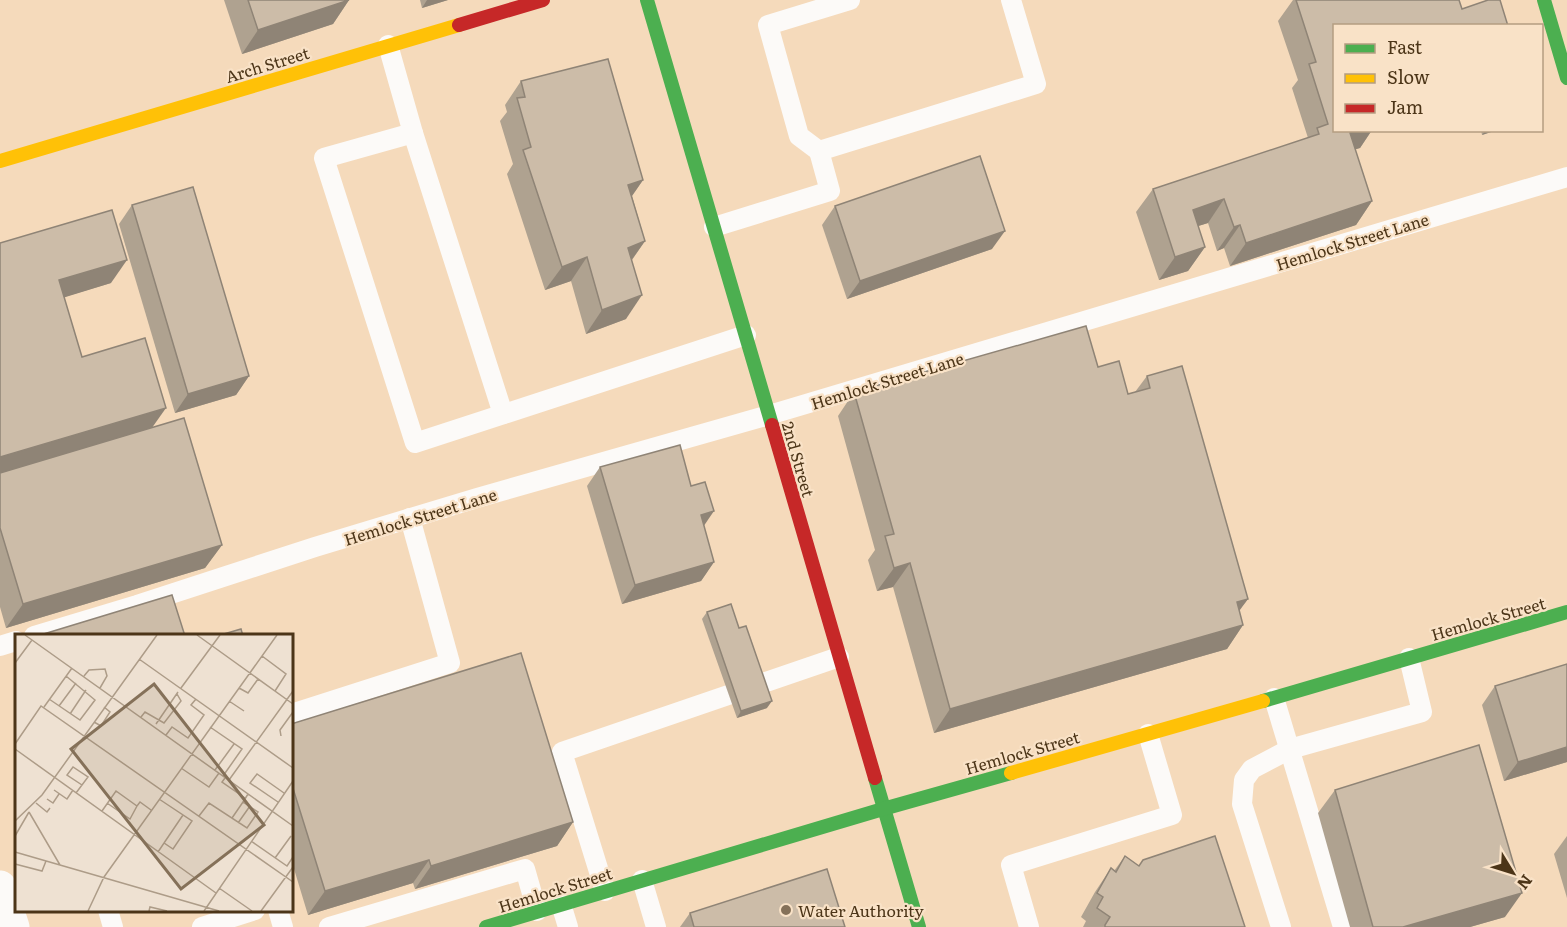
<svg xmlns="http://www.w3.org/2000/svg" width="1567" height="927" font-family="Literata,serif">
<rect width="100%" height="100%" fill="#eee1d2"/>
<!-- built -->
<path fill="#f5dabb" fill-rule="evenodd" d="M0 0H1567V927H0ZM1334 26H1542V130H1334ZM16 636H291V910H16Z"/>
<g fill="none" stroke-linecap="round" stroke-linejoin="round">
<!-- lane -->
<g stroke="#fcfaf8" stroke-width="20">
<polyline points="388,45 413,133 324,158 415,443 746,335"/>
<polyline points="413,133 503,414"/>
<polyline points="819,151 799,136 768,25 850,0"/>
<polyline points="714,227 830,191 819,151 1036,84 1011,0"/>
<polyline points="34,636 137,605 315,547 477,498 769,415 1567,177"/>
<polyline points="0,646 16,641"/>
<polyline points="1274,698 1343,927"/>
<polyline points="291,714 450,663 410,518"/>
<polyline points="642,880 656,927"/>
<polyline points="605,891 562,752 839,657"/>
<polyline points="561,904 568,927"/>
<polyline points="108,910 113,927"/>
<polyline points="278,910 283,927"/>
<polyline points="202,927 255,910"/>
<polyline points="329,927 525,869 537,911"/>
<polyline points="1029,927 1011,865 1172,815 1148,734"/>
<polyline points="1281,927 1242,804 1244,780 1252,769 1290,749 1422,712 1409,658"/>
</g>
<!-- street -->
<polyline stroke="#fcfaf8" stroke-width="33" points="0,887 13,927"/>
<!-- fast -->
<g stroke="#4caf50" stroke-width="14">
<polyline points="647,0 772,425"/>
<polyline points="1544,0 1567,78"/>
<polyline points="1263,701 1567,612"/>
<polyline points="875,778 919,927"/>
<polyline points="486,927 883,809 1011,773"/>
</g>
<!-- slow -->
<g stroke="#ffc107" stroke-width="14">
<polyline points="0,161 459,25"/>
<polyline points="1011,773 1263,701"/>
</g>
<!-- jam -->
<g stroke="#c62828" stroke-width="14">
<polyline points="459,25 543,0"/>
<polyline points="772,425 875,778"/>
</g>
</g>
<!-- wall -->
<g fill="#afa290">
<polygon points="224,0 349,0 333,24 242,54"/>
<polygon points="420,0 448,0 422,8"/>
<polygon points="1293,0 1459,0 1335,130 1372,130 1360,148 1355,149 1372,201 1356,225 1230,266 1224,248 1217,251 1208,223 1198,226 1205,247 1188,271 1159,280 1136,212 1153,189 1308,138 1292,88 1298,80 1278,21"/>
<polygon points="521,81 643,180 632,196 645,241 632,260 626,319 586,334 571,281 545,290 507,174 513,164 500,121 507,112 505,105"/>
<polygon points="1481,130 1497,130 1482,135"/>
<polygon points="132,205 249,376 236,395 175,413 119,224"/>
<polygon points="835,206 992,249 847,299 822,225"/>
<polygon points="0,243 111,283 64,297 82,357 153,427 222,545 205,568 6,628 0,607"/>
<polygon points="1147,376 1248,599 1239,610 1243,625 1227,649 934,733 893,587 877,591 868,560 875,550 838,416 854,392 1128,394 1135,392"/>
<polygon points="600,467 691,486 714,562 701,581 622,604 587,486"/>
<polygon points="707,612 767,708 737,718 702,619"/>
<polygon points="16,658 16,670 14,662"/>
<polygon points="1495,686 1567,762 1504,781 1482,705"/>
<polygon points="291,724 573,822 557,846 415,889 413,883 308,915 291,859"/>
<polygon points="1335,790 1505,917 1470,927 1350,927 1318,813"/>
<polygon points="1567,836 1567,898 1554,854"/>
<polygon points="1125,856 1139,866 1245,927 1083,927 1086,921 1081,917 1095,892 1111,868 1114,871"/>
<polygon points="690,913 845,927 680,927"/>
</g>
<!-- shaded-wall -->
<g fill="#8f8476">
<polygon points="349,0 333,24 242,54 258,30"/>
<polygon points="427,0 448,0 422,8"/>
<polygon points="1357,130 1372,130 1360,148 1333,156 1350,133"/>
<polygon points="1486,130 1497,130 1482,135"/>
<polygon points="643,180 627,203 628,185"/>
<polygon points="1224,199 1208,223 1176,233 1193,210"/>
<polygon points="1372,201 1356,225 1230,266 1246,243"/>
<polygon points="1240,225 1224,248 1217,251 1234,227"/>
<polygon points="1005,231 992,249 847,299 860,281"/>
<polygon points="645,241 628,265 628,248"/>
<polygon points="1205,247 1188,271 1159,280 1175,257"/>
<polygon points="587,257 571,281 545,290 562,267"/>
<polygon points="127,260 111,283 43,304 59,280"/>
<polygon points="642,295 626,319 586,334 602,310"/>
<polygon points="249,376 236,395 175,413 188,394"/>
<polygon points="166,408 149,432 0,476 0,457"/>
<polygon points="714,511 701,530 701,515"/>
<polygon points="222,545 205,568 6,628 23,604"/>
<polygon points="714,562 701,581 622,604 635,585"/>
<polygon points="910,563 893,587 877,591 894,568"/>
<polygon points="1248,599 1231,622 1237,602"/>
<polygon points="1243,625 1227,649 934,733 950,709"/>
<polygon points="772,701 767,708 737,718 741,711"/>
<polygon points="1567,747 1567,762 1504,781 1518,762"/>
<polygon points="573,822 557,846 415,889 431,866"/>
<polygon points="429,860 413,883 308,915 325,891"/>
<polygon points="1522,893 1505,917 1470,927 1403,927"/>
</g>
<!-- building -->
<g fill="#ccbca8" stroke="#8f8476" stroke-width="1.5">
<polygon points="248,0 349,0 258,30"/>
<polygon points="1296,0 1459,0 1462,9 1488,0 1500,0 1508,26 1335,26 1335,130 1357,130 1350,133 1372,201 1246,243 1240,225 1234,227 1224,199 1193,210 1205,247 1175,257 1153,189 1319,134 1317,128 1328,124 1309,64 1316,62"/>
<polygon points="608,59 643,180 628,185 645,241 628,248 642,295 602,310 587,257 562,267 523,150 531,147 517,98 525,97 521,81"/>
<polygon points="980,156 1005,231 860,281 835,206"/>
<polygon points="193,187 249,376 188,394 132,205"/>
<polygon points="112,210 127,260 59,280 82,357 145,338 166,408 0,457 0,243"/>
<polygon points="1086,326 1098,367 1119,361 1128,394 1150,388 1147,376 1182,366 1248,599 1237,602 1243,625 950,709 910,563 894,568 885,536 894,534 854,392"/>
<polygon points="184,418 222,545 23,604 0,528 0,473"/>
<polygon points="680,445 691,486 705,482 714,511 701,515 714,562 635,585 600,467"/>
<polygon points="172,595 185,636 37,636"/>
<polygon points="731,604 739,628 746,626 772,701 741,711 707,612"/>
<polygon points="241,629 243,636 217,636"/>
<polygon points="521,653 573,822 431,866 429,860 325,891 291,782 291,724"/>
<polygon points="1567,664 1567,747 1518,762 1495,686"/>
<polygon points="1479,745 1522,893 1403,927 1373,927 1335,790"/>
<polygon points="1215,836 1245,927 1105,927 1105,925 1110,917 1097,908 1103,897 1097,893 1111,868 1116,872 1125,856 1139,866 1143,860"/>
<polygon points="827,869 845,927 694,927 690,913"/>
</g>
<!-- markers -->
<circle fill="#857159" stroke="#f9e2c7" stroke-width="2" cx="786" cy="910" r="6"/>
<g text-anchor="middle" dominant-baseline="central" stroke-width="4.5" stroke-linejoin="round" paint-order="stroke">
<!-- street labels -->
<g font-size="16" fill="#4c3518" stroke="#f9e2c7">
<text transform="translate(267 64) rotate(-17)">Arch Street</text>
<text transform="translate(1352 241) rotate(-17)">Hemlock Street Lane</text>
<text transform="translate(887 380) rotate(-17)">Hemlock Street Lane</text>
<text transform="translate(799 459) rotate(74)">2nd Street</text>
<text transform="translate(420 516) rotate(-17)">Hemlock Street Lane</text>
<text transform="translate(1488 618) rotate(-16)">Hemlock Street</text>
<text transform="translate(1022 752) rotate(-16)">Hemlock Street</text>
<text transform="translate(555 889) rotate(-17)">Hemlock Street</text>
</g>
<!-- poi labels -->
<g font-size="16" fill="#4c3518" stroke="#f9e2c7" text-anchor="start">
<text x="798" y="910">Water Authority</text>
</g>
</g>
<!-- overview -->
<g transform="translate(15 634)">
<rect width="278" height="278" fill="#eee1d2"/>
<path fill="none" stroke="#ad9c88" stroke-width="1.5" d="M10 1 278 192M182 1 278 70M247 22 271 40 260 57M124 25 278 134M0 29 17 6M69 42 74 36 90 35 92 42 85 54M166 54 205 1M224 54 233 59 243 45M34 65 65 86 80 66 51 42M214 67 229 77M44 72 61 49M29 73 57 34M55 80 71 56M126 83 130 78 149 89 166 67 162 60M79 88 86 92 95 78 89 73M141 90 163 58M195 93 227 115 208 142M151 101 157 93 173 104 189 81 176 71 181 65M266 102 265 96 278 78M0 110 26 72 278 248M0 115 201 259M166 134 194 153 204 139M200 136 219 110M210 144 207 148 230 164M214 146 278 57M39 156 52 165 58 156M61 159 73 143 58 133 52 141 67 151M32 165 38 169 44 160M263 168 235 149 242 140 269 159M21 169 32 178 35 174M92 169 115 185 122 172M87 177 101 157 122 172 125 168 136 176M14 178 45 231M184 182 194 169 232 194 243 178 228 168 233 160M217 184 228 168M0 187 27 161 142 1M223 189 235 172M0 202 14 178M236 207 272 232 278 223M149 209 168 181M0 218 204 277M143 218 149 209 158 215 177 187 144 165M260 224 276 202M0 230 27 237 31 227M204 254 237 277M73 277 89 243 262 1M134 277 135 273 152 277M189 277 278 147M246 277 278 233"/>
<path fill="#857159" fill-opacity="0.15" stroke="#857159" stroke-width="3" d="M139 50 249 191 166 255 56 115Z"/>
<rect width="278" height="278" fill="none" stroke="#4c3518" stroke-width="3"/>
</g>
<!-- legend -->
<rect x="1333" y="24" width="210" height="108" fill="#f9e2c7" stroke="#b49d81" stroke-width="1.5"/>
<rect x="1345" y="44" width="30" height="9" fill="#4caf50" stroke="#b49d81" stroke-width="1.5"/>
<text x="1387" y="54" font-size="18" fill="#4c3518">Fast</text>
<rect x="1345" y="74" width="30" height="9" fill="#ffc107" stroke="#b49d81" stroke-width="1.5"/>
<text x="1387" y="84" font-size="18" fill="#4c3518">Slow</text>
<rect x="1345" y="104" width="30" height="9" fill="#c62828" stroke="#b49d81" stroke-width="1.5"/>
<text x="1387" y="114" font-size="18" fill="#4c3518">Jam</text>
<!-- north arrow -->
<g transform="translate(1513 873) rotate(128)" stroke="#f9e2c7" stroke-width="4.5" paint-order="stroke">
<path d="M0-4.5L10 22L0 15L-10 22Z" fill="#4c3518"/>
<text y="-9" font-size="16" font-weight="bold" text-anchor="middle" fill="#4c3518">N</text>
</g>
</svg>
